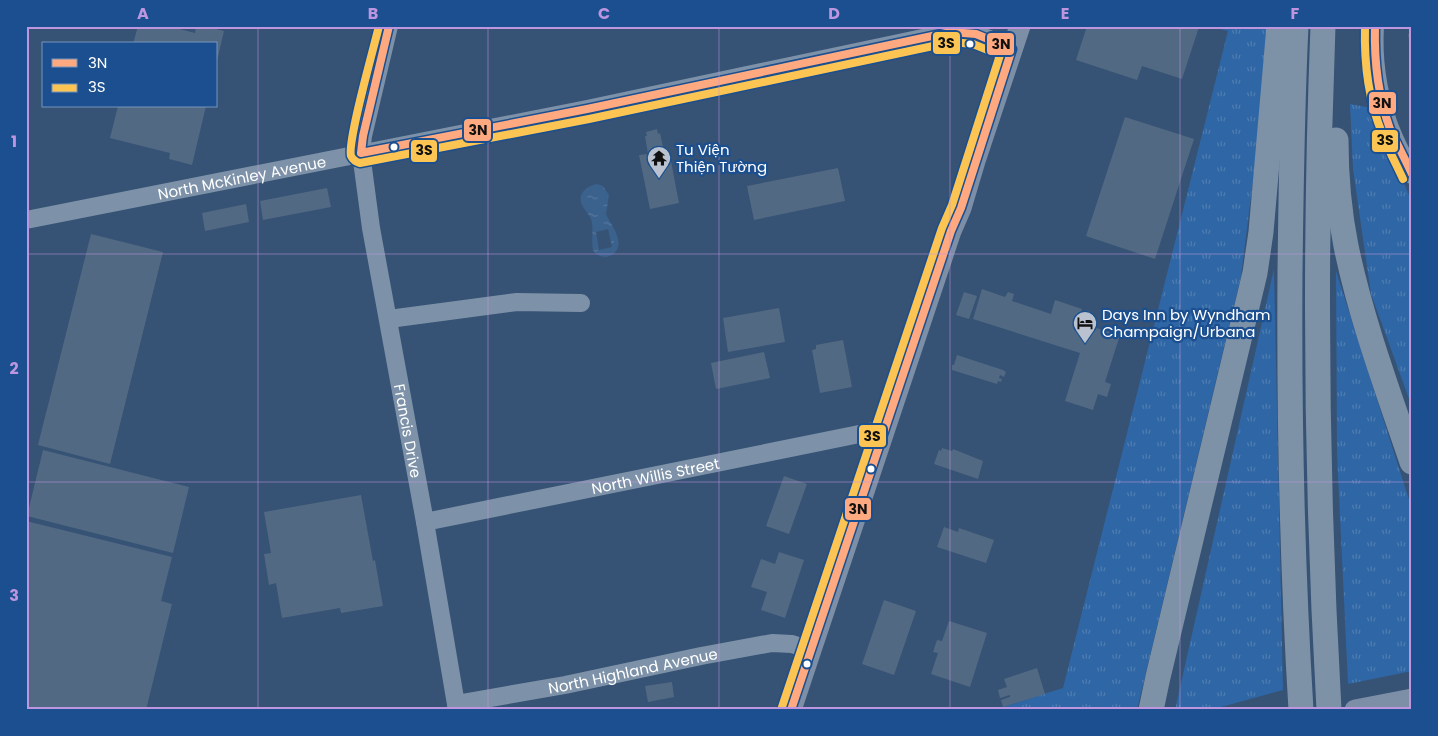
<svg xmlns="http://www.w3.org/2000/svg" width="1438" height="736" font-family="Poppins,sans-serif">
<defs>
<pattern id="grass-tufts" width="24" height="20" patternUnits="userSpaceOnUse" patternTransform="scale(1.25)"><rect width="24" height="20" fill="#2f66a5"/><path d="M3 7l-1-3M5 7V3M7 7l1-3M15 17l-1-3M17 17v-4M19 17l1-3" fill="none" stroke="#4e7db2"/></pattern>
<pattern id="water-ripples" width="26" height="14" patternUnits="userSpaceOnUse" patternTransform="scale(1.25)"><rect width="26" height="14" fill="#3b618d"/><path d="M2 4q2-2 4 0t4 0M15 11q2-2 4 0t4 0" fill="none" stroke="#58799e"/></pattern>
</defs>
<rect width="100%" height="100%" fill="#365274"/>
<!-- grass -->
<g fill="url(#grass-tufts)">
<polygon points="1209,26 1268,26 1254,173 1241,276 1137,710 993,710 1063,688 1228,31"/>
<polygon points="1350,104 1372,108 1412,202 1412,407 1371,294 1353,169"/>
<polygon points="1274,269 1283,690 1210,710 1175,710"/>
<polygon points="1336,271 1412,509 1412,671 1348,684 1337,453"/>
</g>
<!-- water -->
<path fill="url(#water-ripples)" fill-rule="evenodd" d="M597 184 603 186 609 195 606 214C610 223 621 236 618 247 615 259 598 260 593 250 591 240 594 228 591 219 589 214 584 210 582 205 577 194 586 186 597 184ZM608 229 612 247 599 250 596 232Z"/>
<!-- building -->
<g fill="#526984">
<polygon points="138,26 168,26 195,33 196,26 204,26 224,31 217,61 216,44 133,44"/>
<polygon points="1087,26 1196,26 1199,27 1182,79 1142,66 1137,80 1076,60"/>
<polygon points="1412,33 1412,52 1411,52 1408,34"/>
<polygon points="118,106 206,106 192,165 169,159 170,153 110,138"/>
<polygon points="1125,117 1194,139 1155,259 1086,236"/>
<polygon points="657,129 658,134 660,133 664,152 669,151 679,203 650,209 639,155 648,154 645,136 647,136 646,132"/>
<polygon points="838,168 845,201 754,220 747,186"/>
<polygon points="327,188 331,207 263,220 260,201"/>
<polygon points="246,204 249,222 205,231 202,213"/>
<polygon points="91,234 163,252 110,464 38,445"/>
<polygon points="982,289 1005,297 1008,292 1014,294 1012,301 1051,314 1055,300 1082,309 1079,317 1088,320 1086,325 1120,335 1105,382 1111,384 1107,397 1098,394 1093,410 1065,401 1080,353 973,319"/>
<polygon points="964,292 977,296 969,319 956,315"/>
<polygon points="779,308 785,342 728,352 723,318"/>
<polygon points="843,340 852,387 820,393 812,350 816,349 816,345"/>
<polygon points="764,352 770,378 716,389 711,363"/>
<polygon points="957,355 1003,370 1006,372 1004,377 1000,375 999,378 1002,379 1001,382 998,381 997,384 952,370 952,365 954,365"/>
<polygon points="942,448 952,451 953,449 983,461 978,479 934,464 939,450 941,451"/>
<polygon points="43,450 189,487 173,553 27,516"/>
<polygon points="784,476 807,484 789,534 766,526"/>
<polygon points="361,495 373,561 375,560 383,606 341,613 340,608 282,618 276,583 269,585 264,554 271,553 264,512"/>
<polygon points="26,521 172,557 161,601 172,604 146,710 26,710"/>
<polygon points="944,527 958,532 959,528 994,540 986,563 937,547"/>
<polygon points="779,552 804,560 785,618 761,610 767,592 751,587 761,559 775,564"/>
<polygon points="884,600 916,611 894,675 862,664"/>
<polygon points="949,621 987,633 970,687 931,674 938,653 933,652 937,640 942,641"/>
<polygon points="1037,668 1045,694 1003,707 1001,700 1010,697 1010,695 1000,698 998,690 1007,687 1004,679"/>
<polygon points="672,682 674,697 648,702 645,686"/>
</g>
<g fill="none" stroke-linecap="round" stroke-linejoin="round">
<!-- minor -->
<g stroke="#7d92a8" stroke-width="18">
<path id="s1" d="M389 26 363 136 361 153 371 228 425 522 457 710"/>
<path d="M1375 26C1373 58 1378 92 1388 122 1394 140 1404 157 1412 175"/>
<path id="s2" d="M26 220 587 109 951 32C977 30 990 40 1012 49"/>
<polyline points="389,319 517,302 581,303"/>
<path id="s3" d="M425 522 884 429"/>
<path id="s4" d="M456 704 565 685 701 656 772 643 792 644 810 650"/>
</g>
<!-- major -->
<g stroke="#7d8ea7" stroke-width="21">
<polyline points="791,710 951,231 961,208 975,161 1020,26"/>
<polyline points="1355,710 1412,699"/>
</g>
<!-- highway -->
<g stroke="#7e92a7" stroke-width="25">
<path d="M1296 26C1292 108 1291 190 1290 272 1289 418 1292 564 1301 710"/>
<path d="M1323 26C1314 254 1316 482 1329 710"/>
<path d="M1336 140C1336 175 1339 211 1346 246 1361 319 1388 391 1412 462"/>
<polyline points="1151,710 1158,677 1255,273 1261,232 1279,26"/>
</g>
<!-- bus-1 casing -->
<g stroke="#1b4f8f" stroke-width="11">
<g id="bus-1">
<polyline points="389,26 363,136 361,153 587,109 951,32 976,34 1012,49 961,208 951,231 791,710"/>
<path d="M1375 26C1374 61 1378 96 1390 129 1397 144 1405 159 1412 174"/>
</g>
</g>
<!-- bus-2 casing -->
<g stroke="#1b4f8f" stroke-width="11">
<g id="bus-2">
<path d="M379 26C374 47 347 142 351 156 353 160 356 162 360 163L589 119 952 42 973 44 1000 55 952 205 942 228 782 707"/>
<path d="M1365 26C1364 62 1368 99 1382 133 1388 149 1396 164 1403 179"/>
</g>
</g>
<!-- bus-1 -->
<use href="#bus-1" stroke="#ffa980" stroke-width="8"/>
<!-- bus-2 -->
<use href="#bus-2" stroke="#fcc553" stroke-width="8"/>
</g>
<!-- grid -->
<path fill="none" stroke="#bd96df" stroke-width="1" stroke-opacity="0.55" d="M258 26V710M488 26V710M719 26V710M950 26V710M1180 26V710M26 254H1412M26 482H1412"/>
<!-- icons -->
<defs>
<g id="temple-pin" transform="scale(1.25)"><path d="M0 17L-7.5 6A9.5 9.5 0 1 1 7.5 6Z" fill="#b9c2ce" stroke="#1b4f8f"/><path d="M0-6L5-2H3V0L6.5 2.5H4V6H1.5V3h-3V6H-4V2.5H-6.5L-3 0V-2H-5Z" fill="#111"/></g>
<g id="hotel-pin" transform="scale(1.25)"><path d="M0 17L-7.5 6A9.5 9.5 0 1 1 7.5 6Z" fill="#b9c2ce" stroke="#1b4f8f"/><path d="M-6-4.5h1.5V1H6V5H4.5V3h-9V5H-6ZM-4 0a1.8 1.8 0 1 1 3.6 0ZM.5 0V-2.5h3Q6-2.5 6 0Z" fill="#111"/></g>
</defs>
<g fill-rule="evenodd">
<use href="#temple-pin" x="659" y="158"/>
<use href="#hotel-pin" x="1085" y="323"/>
</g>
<!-- markers -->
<g fill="#fff" stroke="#1b4f8f" stroke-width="2">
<circle cx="970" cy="44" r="4.5"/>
<circle cx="394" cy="147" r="4.5"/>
<circle cx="871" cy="469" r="4.5"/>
<circle cx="807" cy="664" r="4.5"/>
</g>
<g text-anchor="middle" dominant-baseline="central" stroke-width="4.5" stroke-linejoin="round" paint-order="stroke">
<!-- poi labels -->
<g font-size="15" fill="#fff" stroke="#1b4f8f" text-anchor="start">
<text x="676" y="149">Tu Viện<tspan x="676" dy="17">Thiện Tường</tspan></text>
<text x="1102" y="314">Days Inn by Wyndham<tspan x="1102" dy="17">Champaign/Urbana</tspan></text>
</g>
<!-- street labels -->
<g font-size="15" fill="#fff" stroke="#1b4f8f">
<text stroke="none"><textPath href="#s2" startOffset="220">North McKinley Avenue</textPath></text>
<text stroke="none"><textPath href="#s1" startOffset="412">Francis Drive</textPath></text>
<text stroke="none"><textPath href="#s3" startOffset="235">North Willis Street</textPath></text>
<text stroke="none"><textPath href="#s4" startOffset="180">North Highland Avenue</textPath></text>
</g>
</g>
<g stroke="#1b4f8f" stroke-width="2">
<rect x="932" y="31" width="29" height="24" rx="5" fill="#fcc553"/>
<rect x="986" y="32" width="29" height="24" rx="5" fill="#ffa980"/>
<rect x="1368" y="91" width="29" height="24" rx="5" fill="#ffa980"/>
<rect x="463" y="118" width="29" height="24" rx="5" fill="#ffa980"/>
<rect x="1371" y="129" width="28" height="24" rx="5" fill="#fcc553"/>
<rect x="410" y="139" width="28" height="24" rx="5" fill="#fcc553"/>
<rect x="858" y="424" width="29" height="24" rx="5" fill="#fcc553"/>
<rect x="844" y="497" width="28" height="24" rx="5" fill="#ffa980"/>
</g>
<g font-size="14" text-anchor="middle" font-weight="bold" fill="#111">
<text x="946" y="48">3S</text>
<text x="1001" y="49">3N</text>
<text x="1382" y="108">3N</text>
<text x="478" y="135">3N</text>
<text x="1385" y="145">3S</text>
<text x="424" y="155">3S</text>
<text x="872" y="441">3S</text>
<text x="858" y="514">3N</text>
</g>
<!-- border -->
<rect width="1438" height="736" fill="none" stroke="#1b4f8f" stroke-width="55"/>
<!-- legend -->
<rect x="42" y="42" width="175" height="65" fill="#1b4f8f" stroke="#7695bc"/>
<rect x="52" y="59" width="25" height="8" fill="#ffa980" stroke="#7695bc"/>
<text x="88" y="68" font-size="15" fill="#ffffff">3N</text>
<rect x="52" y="84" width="25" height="8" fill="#fcc553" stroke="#7695bc"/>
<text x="88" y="92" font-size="15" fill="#ffffff">3S</text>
<rect x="28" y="28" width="1382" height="680" fill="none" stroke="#bd96df" stroke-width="2"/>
<g font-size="16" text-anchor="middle" font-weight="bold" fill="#bd96df">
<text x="143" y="19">A</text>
<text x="373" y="19">B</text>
<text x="604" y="19">C</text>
<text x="834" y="19">D</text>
<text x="1065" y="19">E</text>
<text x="1295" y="19">F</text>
<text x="14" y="147">1</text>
<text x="14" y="374">2</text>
<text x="14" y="601">3</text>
</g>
</svg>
